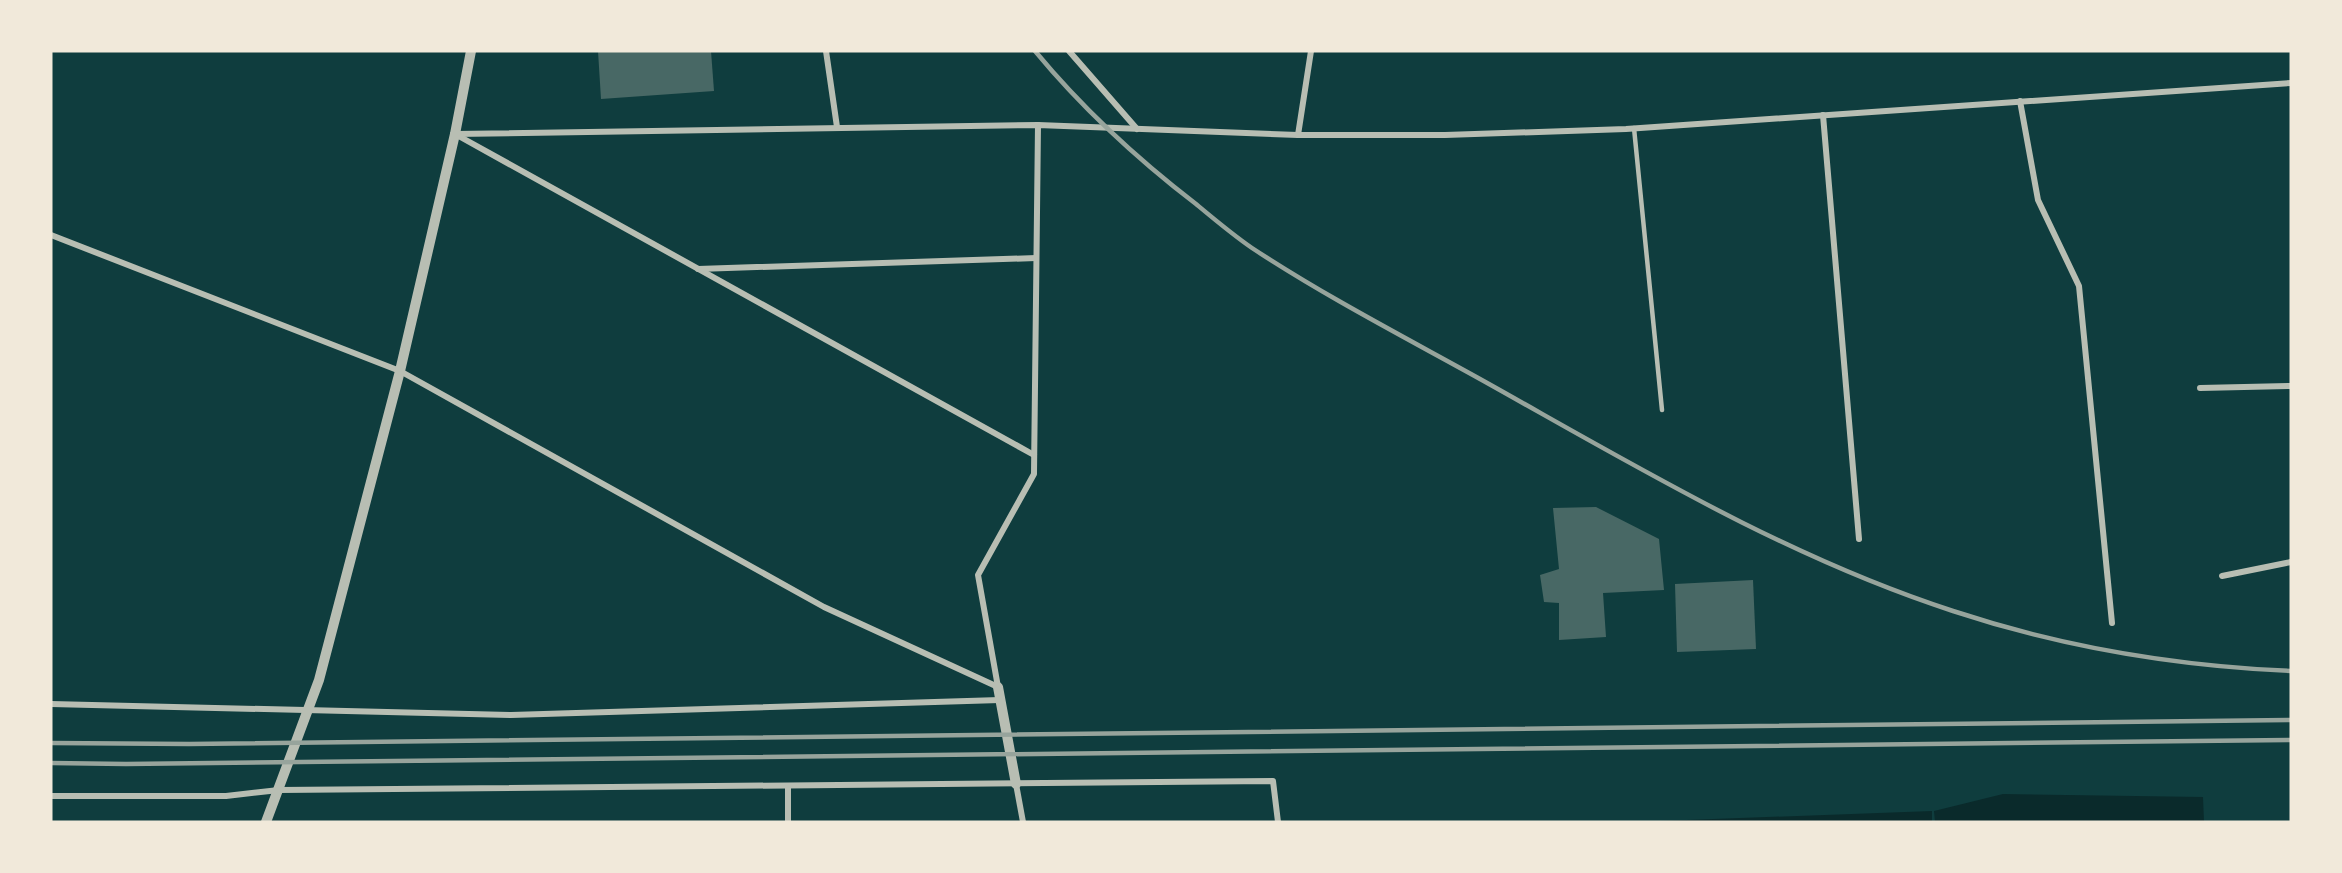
<svg xmlns="http://www.w3.org/2000/svg" width="2342" height="873" font-family="Commissioner,sans-serif">
<rect width="100%" height="100%" fill="#0f3d3e"/>
<!-- water -->
<g fill="#0a2a2b">
<polygon points="2003,794 2203,797 2204,822 1935,822 1934,811"/>
<polygon points="1932,811 1932,822 1656,822 1660,821"/>
</g>
<!-- building -->
<g fill="#486865">
<polygon points="598,51 711,51 714,91 601,99"/>
<polygon points="1596,507 1659,539 1664,590 1603,593 1606,637 1559,640 1559,603 1544,602 1540,575 1559,569 1553,508"/>
<polygon points="1753,580 1756,649 1677,652 1675,584"/>
</g>
<g fill="none" stroke-linecap="round" stroke-linejoin="round">
<!-- service -->
<polyline stroke="#b8beb3" stroke-width="4.5" points="1634,128 1662,410"/>
<!-- minor -->
<g stroke="#b8beb3" stroke-width="6">
<polyline points="826,51 837,127"/>
<polyline points="1069,51 1137,129"/>
<polyline points="2020,101 2038,200 2079,286 2112,623"/>
<polyline points="1823,115 1859,539"/>
<polyline points="455,134 1038,125 1298,135 1445,135 1626,129 2291,83"/>
<polyline points="455,134 1034,455"/>
<polyline points="1298,135 1311,51"/>
<polyline points="51,235 400,371 824,607 998,687"/>
<polyline points="698,269 1036,258"/>
<polyline points="2200,388 2291,386"/>
<polyline points="2222,576 2291,562"/>
<polyline points="998,687 978,575 1034,474 1038,125"/>
<polyline points="51,704 511,715 1000,700"/>
<polyline points="1016,784 1023,822"/>
<polyline points="51,796 226,796 279,790 1273,781 1278,822"/>
<polyline points="788,822 788,786"/>
</g>
<!-- tertiary -->
<g stroke="#b8beb3" stroke-width="10">
<polyline points="998,687 1016,784"/>
<polyline points="266,822 319,680 400,371 455,134 471,51"/>
</g>
<!-- rail -->
<g stroke="#97a49c" stroke-width="4.5">
<path d="M1035 51C1083 109 1136 158 1196 204 1214 219 1233 235 1252 248 1328 298 1410 340 1489 384 1639 468 1789 558 1953 611 2062 647 2176 666 2291 671"/>
<polyline points="51,743 189,744 2291,720"/>
<polyline points="51,763 126,764 2291,740"/>
</g>
</g>
<!-- border -->
<rect width="2342" height="873" fill="none" stroke="#f1e9da" stroke-width="105"/>
</svg>
